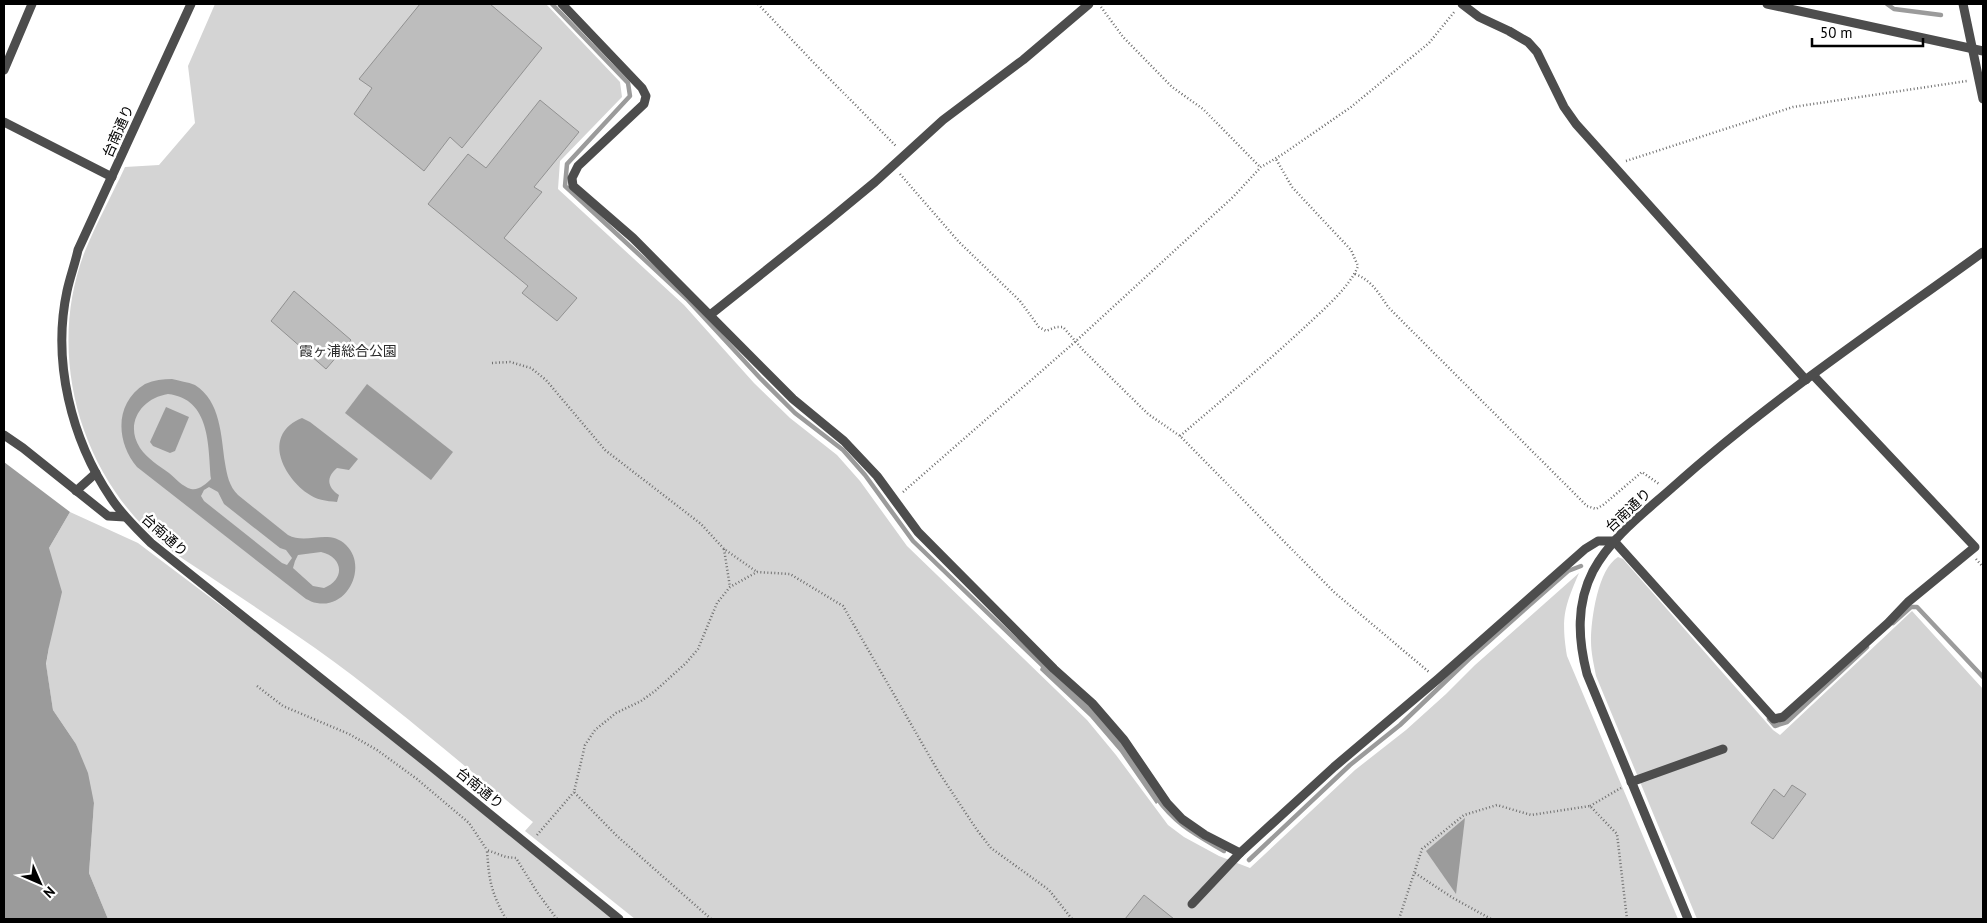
<svg xmlns="http://www.w3.org/2000/svg" width="1987" height="923" font-family="'PT Sans','Noto Sans JP',sans-serif">
<rect width="100%" height="100%" fill="#fff"/>
<!-- green -->
<g fill="#d4d4d4">
<path d="M215 4H546L620 82 622 97 560 161 558 189 684 305 754 383 790 418 837 455 860 481 907 546 1087 720 1116 755 1168 825 1184 837 1219 856 1250 868 1355 770 1406 730 1446 694 1475 665 1579 573C1564 608 1561 618 1567 656L1678 919H635L525 831 533 822C461 764 391 702 315 648 279 623 242 598 206 574 190 563 173 553 159 541 78 471 46 351 85 251 97 222 112 195 125 167L159 165 195 123 188 66Z"/>
<polygon points="70,512 138,543 285,654 614,919 108,919 89,873 94,803 76,744 53,710 46,665 49,647 49,548"/>
<path d="M1618 557 1623 559 1773 730 1780 735 1912 611 1983 689V919H1697L1596 676C1594 665 1591 653 1591 641 1591 619 1598 569 1618 557Z"/>
</g>
<!-- water -->
<g fill="#9b9b9b" fill-rule="evenodd">
<path d="M172 379C179 381 188 382 195 385 221 401 221 437 225 463 227 475 229 486 238 495L288 535C307 545 329 528 346 545 368 566 348 609 317 603 313 603 309 600 306 599L137 467C116 442 114 403 145 384 154 380 163 379 172 379ZM168 394C211 399 208 446 211 479 206 484 198 491 191 489 183 487 175 478 169 473 159 466 147 458 140 448 124 423 142 398 168 394ZM209 487 218 492 224 504 280 548 286 550 292 558 287 565 282 563 204 501 201 496 204 490ZM321 552C343 557 346 579 324 588L313 586 293 568 295 561 298 555Z"/>
<polygon points="367,384 453,452 431,480 345,413"/>
<polygon points="166,407 189,417 175,451 170,453 153,446 150,442"/>
<path d="M302 418 310 422 358 459 349 470 337 468C326 477 327 487 339 495L337 502C326 501 316 500 307 493 281 474 263 434 302 418Z"/>
<polygon points="4,462 70,512 49,548 62,592 49,647 46,664 53,710 76,744 88,773 94,803 89,873 108,919 4,919"/>
<polygon points="1043,661 1096,711 1125,747 1162,799 1156,804 1120,752 1090,717 1040,670"/>
<polygon points="1465,818 1456,894 1426,851"/>
</g>
<g fill="none" stroke-linecap="round" stroke-linejoin="round">
<!-- stream -->
<g stroke="#9b9b9b" stroke-width="4.5">
<polyline points="552,4 628,83 630,96 567,164 565,186 687,299 760,378 795,413 843,450 865,475 913,541 1045,668"/>
<polyline points="1887,4 1894,9 1941,15"/>
<polyline points="1893,623 1911,607 1917,607 1983,677"/>
<polyline points="1769,719 1775,726 1787,722 1867,647"/>
<path d="M1156 797C1176 825 1195 834 1224 851"/>
<polyline points="1249,860 1350,765 1400,725 1469,659 1568,571 1581,566"/>
</g>
</g>
<!-- building -->
<g fill="#bdbdbd" stroke="#919191">
<polygon points="420,4 490,4 542,48 462,148 450,137 424,171 354,114 372,88 359,79"/>
<polygon points="540,100 579,132 534,187 542,192 504,238 577,298 557,321 522,293 528,286 428,204 468,154 486,168"/>
<polygon points="294,291 351,340 326,369 271,321"/>
<polygon points="1792,785 1806,794 1773,839 1751,823 1774,789 1784,797"/>
<polygon points="1144,895 1174,919 1125,919"/>
</g>
<g fill="none" stroke-linecap="round" stroke-linejoin="round">
<!-- path -->
<g stroke="#6f6f6f" stroke-width="2.5" stroke-dasharray="1 2.5" stroke-linecap="butt">
<polyline points="758,4 814,63 896,146"/>
<polyline points="1101,7 1123,37 1172,87 1203,109 1260,167"/>
<polyline points="1626,161 1793,107 1967,81"/>
<polyline points="900,174 959,242 1020,301 1039,327 1046,331 1056,327 1063,327 1083,350 1148,414 1180,436 1335,593 1429,672"/>
<path d="M1355 274C1371 280 1379 293 1388 307L1587 506 1596 509 1603 505 1642 472 1659 484"/>
<polyline points="492,363 510,362 531,368 546,380 605,450 701,524 724,549 757,572"/>
<path d="M1180 436C1222 400 1265 364 1306 326 1323 310 1350 287 1358 266L1351 250 1292 187 1276 159"/>
<polyline points="903,492 1076,341 1233,197 1261,167 1283,154 1351,107 1429,43 1455,11"/>
<polyline points="724,549 730,587"/>
<polyline points="1976,559 1983,567"/>
<polyline points="257,686 283,706 349,734 377,750 417,779 469,823 487,850"/>
<polyline points="1590,806 1621,788"/>
<polyline points="537,835 574,792"/>
<polyline points="1415,873 1453,898 1491,919"/>
<path d="M506 919C491 892 489 881 487 850L506 857 516 858 537 892 557 919"/>
<polyline points="711,919 617,836 574,792 585,745 595,730 616,713 641,701 655,691 686,663 698,649 717,603 730,587 757,572 790,574 843,606 938,771 977,830 991,848 1049,890 1072,919"/>
<polyline points="1399,919 1422,849 1464,815 1497,805 1531,815 1590,806 1617,834 1627,919"/>
</g>
<!-- minor -->
<g stroke="#4d4d4d" stroke-width="9">
<path d="M191 4 78 250C75 264 70 277 67 291 52 361 71 439 111 498 122 515 137 529 151 543L427 763 619 919"/>
<polyline points="562,4 642,88 646,96 644,104 578,166 572,178 573,186 633,238 793,399 844,441 877,476 918,532 1054,669 1092,703 1124,740 1167,803 1182,819 1205,835 1240,853 1334,767 1438,679 1585,549 1598,541 1614,541 1774,719 1783,717 1888,623 1908,602 1975,547 1813,375"/>
<polyline points="1462,4 1479,17 1509,31 1528,42 1537,52 1564,107 1576,124 1806,380"/>
<polyline points="1767,4 1983,51"/>
<polyline points="1963,4 1983,99"/>
<polyline points="4,70 32,4"/>
<polyline points="4,122 112,177"/>
<polyline points="710,315 829,220 875,182 943,120 1023,60 1089,4"/>
<polyline points="4,435 23,448 108,516 125,517"/>
<polyline points="76,491 96,473"/>
<polyline points="1631,782 1723,749"/>
<polyline points="1192,904 1240,853"/>
<path d="M1688 919 1587 674C1578 639 1576 604 1593 571 1611 537 1645 512 1673 487 1770 400 1878 328 1983 252"/>
</g>
</g>
<g text-anchor="middle" dominant-baseline="central" stroke-width="5" stroke-linejoin="round" paint-order="stroke">
<!-- street labels -->
<g font-size="14" fill="#000" stroke="#fff">
<text transform="translate(118 131) rotate(-66)">台南通り</text>
<text transform="translate(1628 510) rotate(-43)">台南通り</text>
<text transform="translate(165 535) rotate(42)">台南通り</text>
<text transform="translate(480 788) rotate(39)">台南通り</text>
</g>
<!-- park labels -->
<g font-size="14" fill="#2b2b2b" stroke="#fff">
<text x="348" y="351">霞ヶ浦総合公園</text>
</g>
</g>
<!-- border -->
<rect width="1987" height="923" fill="none" stroke="#000000" stroke-width="10"/>
<!-- north arrow -->
<g transform="translate(40 883) rotate(135)" stroke="#ffffff" stroke-width="4" paint-order="stroke">
<path d="M0-4L9 19L0 12L-9 19Z" fill="#000000"/>
<text y="-8" font-size="14" font-weight="bold" text-anchor="middle" fill="#000000">N</text>
</g>
<!-- scale -->
<path d="M1812 38v8h111v-8" fill="none" stroke="#000000" stroke-width="2.5"/>
<text x="1820" y="38" font-size="15" fill="#000000" stroke="#ffffff" stroke-width="4" paint-order="stroke">50 m</text>
</svg>
